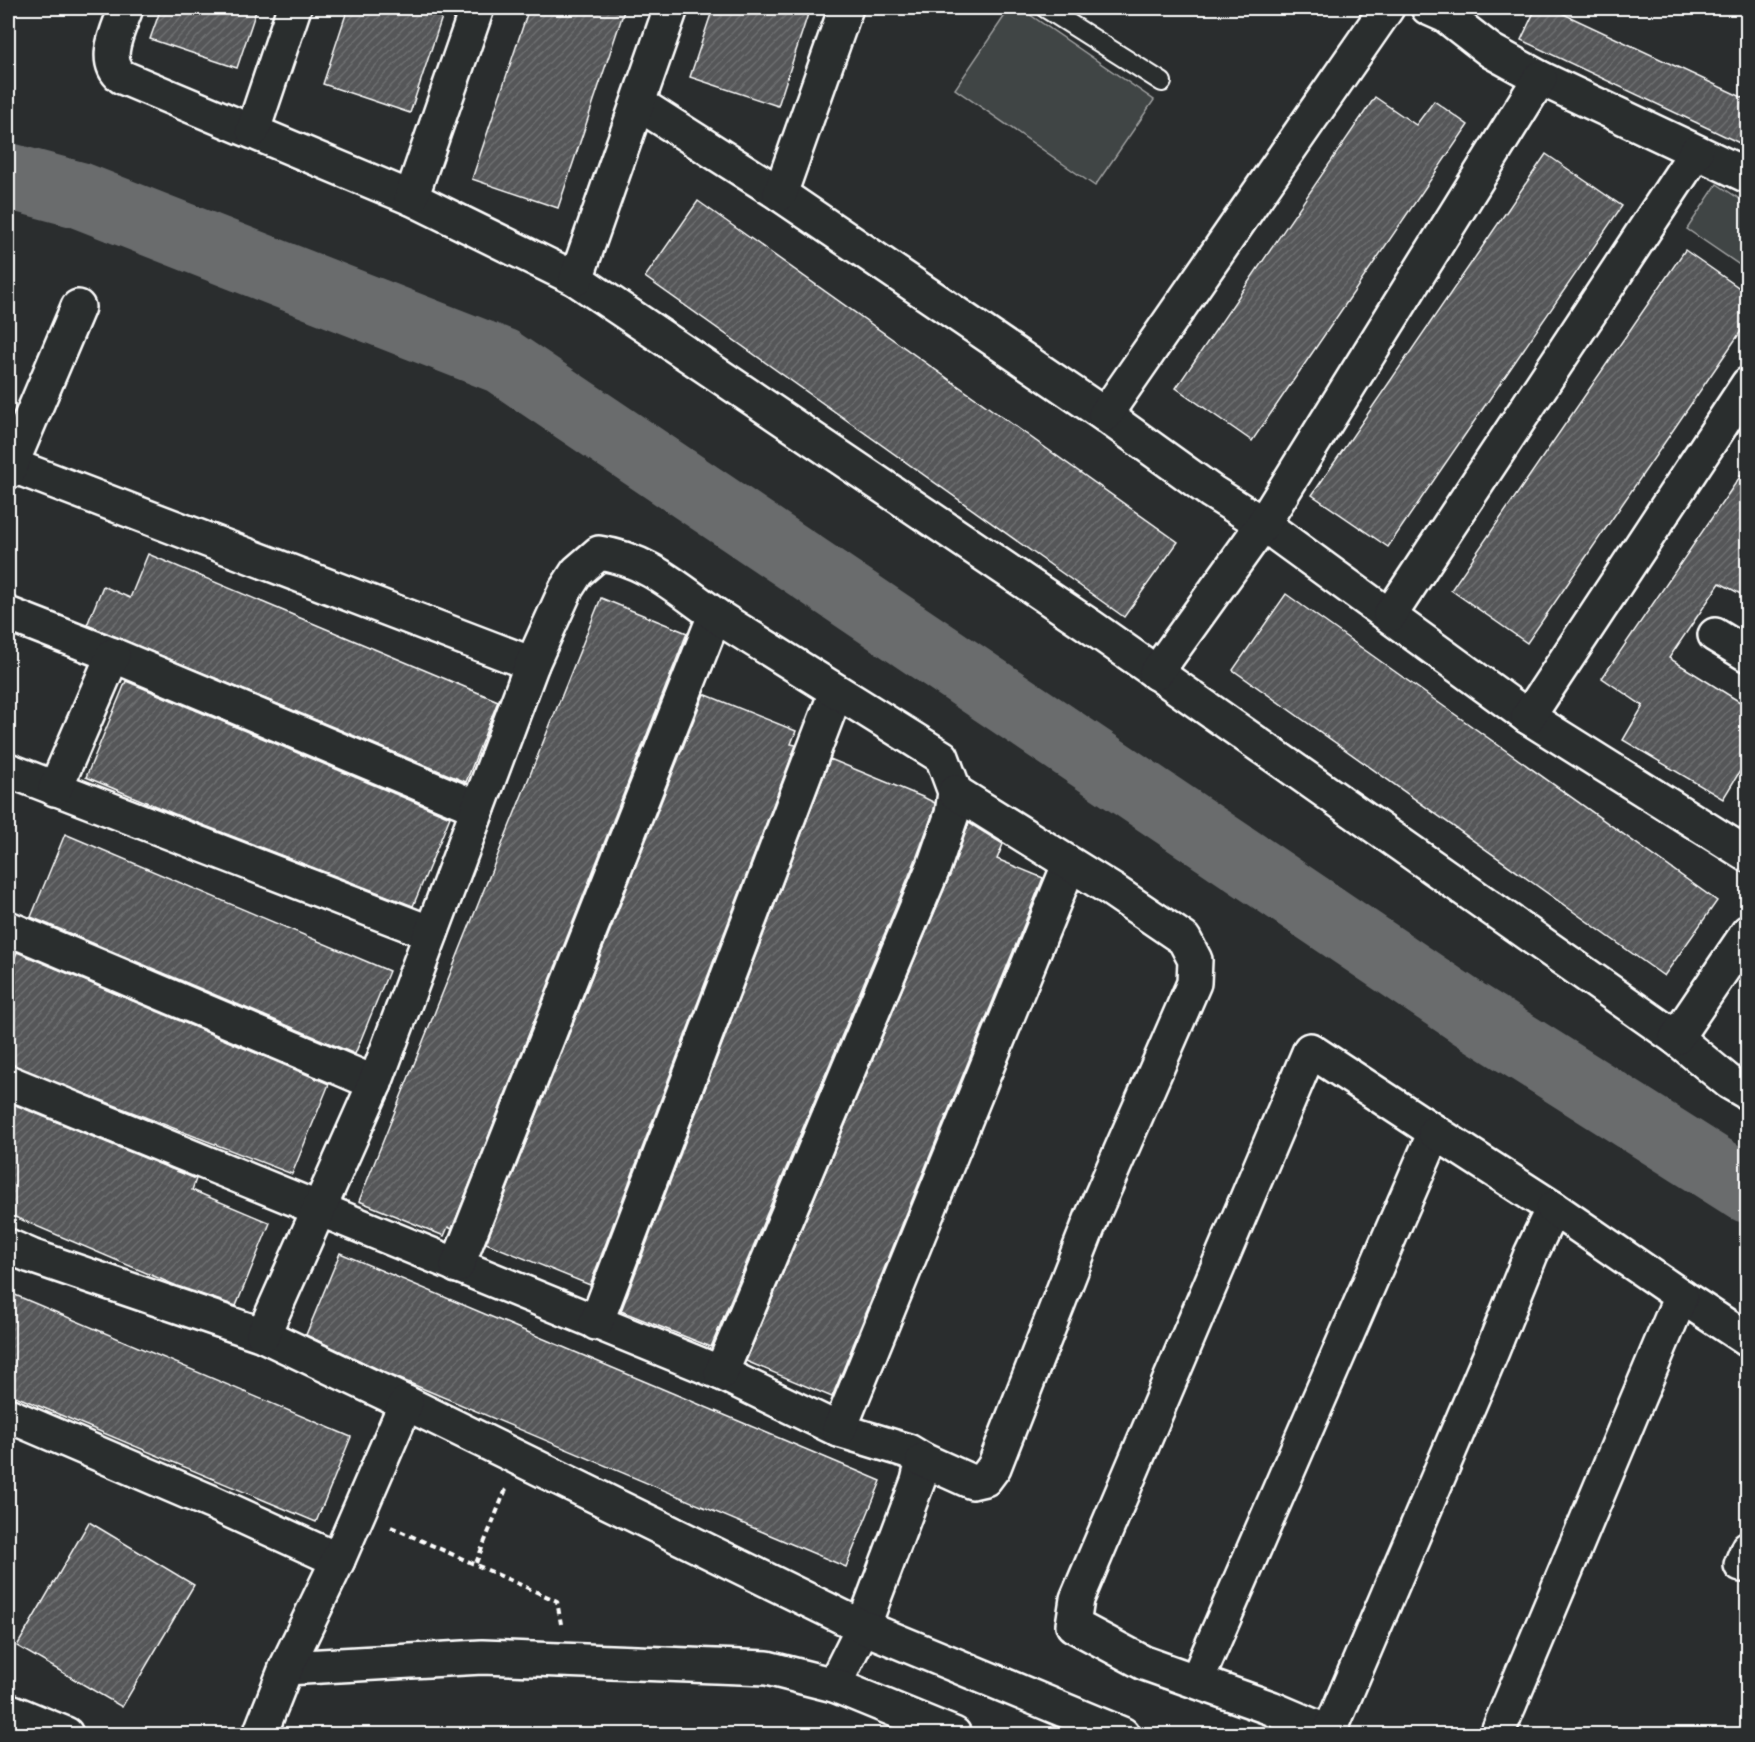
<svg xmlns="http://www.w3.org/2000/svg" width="1755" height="1742" font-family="Mynerve,sans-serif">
<defs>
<pattern id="building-hatch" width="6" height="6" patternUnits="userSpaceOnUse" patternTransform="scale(1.5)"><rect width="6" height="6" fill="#555758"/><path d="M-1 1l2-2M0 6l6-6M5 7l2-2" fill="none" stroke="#6e7071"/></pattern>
</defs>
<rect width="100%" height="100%" fill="#2a2d2e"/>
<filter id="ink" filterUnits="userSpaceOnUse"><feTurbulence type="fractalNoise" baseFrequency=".0167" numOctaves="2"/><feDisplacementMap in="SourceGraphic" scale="12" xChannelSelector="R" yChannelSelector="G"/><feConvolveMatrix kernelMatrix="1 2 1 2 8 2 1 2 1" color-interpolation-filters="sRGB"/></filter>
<g filter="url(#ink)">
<!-- green -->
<g fill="#414445" stroke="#a0a2a2" stroke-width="1.5">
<polygon points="1010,8 1020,8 1154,100 1095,186 955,89"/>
<polygon points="1717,184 1747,204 1747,270 1687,229"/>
</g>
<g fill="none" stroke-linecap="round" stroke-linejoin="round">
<!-- river -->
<polyline stroke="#6a6c6d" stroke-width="66" points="8,176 79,195 502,361 1468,1013 1748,1190"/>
</g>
<!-- building -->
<g fill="url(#building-hatch)" stroke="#fff" stroke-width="1.5">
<polygon points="161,8 257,8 237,68 150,39"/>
<polygon points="348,8 445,8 410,113 323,84"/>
<polygon points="529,8 625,8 558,208 472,179"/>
<polygon points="713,8 810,8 778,106 690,77"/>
<polygon points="1536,8 1551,8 1748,100 1748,147 1521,40"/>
<polygon points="1375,97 1416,125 1434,101 1468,125 1252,441 1176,388"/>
<polygon points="1546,154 1622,206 1388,547 1312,495"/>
<polygon points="698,201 1178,542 1124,617 645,277"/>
<polygon points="1685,250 1748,294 1748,321 1527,643 1451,590"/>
<polygon points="1748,465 1748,598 1720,583 1669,658 1748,707 1748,758 1723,799 1623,740 1643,706 1602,678"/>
<polygon points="148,554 498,701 466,782 87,625 103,586 130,598"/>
<polygon points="1286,594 1717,901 1664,976 1233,670"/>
<polygon points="601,598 687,633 452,1229 448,1227 444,1236 359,1201"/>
<polygon points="126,681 450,817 413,906 177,815 86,777"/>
<polygon points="704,694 796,731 791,744 796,745 590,1285 486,1243"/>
<polygon points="830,759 925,798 935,803 934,810 916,859 711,1347 621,1311"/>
<polygon points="969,823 1003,844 997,859 1043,878 832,1397 746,1361 951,873"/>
<polygon points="65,834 389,971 355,1054 31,917"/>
<polygon points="17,952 329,1084 292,1174 8,1064 8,974"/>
<polygon points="8,1102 196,1179 192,1190 270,1223 236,1306 177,1286 8,1214"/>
<polygon points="340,1253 881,1481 846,1567 386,1373 306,1335"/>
<polygon points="8,1292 351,1437 316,1522 8,1393"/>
<polygon points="89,1522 194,1585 122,1707 17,1646"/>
</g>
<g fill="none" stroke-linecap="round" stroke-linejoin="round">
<!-- service casing -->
<g stroke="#fff" stroke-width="22">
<polyline id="service" points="1045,8 1162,82"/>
</g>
<!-- minor casing -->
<g stroke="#fff" stroke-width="38">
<g id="minor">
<path d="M126 8C119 29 101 60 122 77L411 198 576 279 1090 626 1676 1038 1729 1082 1748 1093"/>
<polyline points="1428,8 1446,16 1491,51 1540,78 1748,176"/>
<polyline points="639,104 780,194 1105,415 1212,492 1263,524 1528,717 1748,855"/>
<polyline points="253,130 294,8"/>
<polyline points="780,194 846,8"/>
<polyline points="411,198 477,8"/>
<polyline points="576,279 671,8"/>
<polyline points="1105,415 1387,8"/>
<polyline points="11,465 532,664"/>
<polyline points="8,472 78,307"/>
<polyline points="8,614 113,655 478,808"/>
<polyline points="1390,615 1696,152"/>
<polyline points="1715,635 1748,655"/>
<polyline points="1156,673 1263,524 1540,78"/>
<polyline points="1528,717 1748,384"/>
<polyline points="8,770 431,933"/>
<polyline points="55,789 113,655"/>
<polyline points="8,928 375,1083"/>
<polyline points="1676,1038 1748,932"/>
<polyline points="8,1082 721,1373 839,1430 908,1451 923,1460 918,1481 863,1627 834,1685"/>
<polyline points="8,1246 31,1256 263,1335 406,1403 863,1627 1122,1734"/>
<polyline points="457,1266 715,615"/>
<polyline points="1681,1296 1748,1340"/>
<polyline points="596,1323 836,692"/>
<path d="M263 1335 375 1083 532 664 566 589 577 572 599 553C653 560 685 596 729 624 800 669 871 713 942 757L955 792 952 814 934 866 721 1373"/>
<polyline points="8,1415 211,1502 338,1560"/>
<polyline points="839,1430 1069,865"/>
<polyline points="923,1460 972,1482 985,1479 994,1467 1092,1217 1194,983 1195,960 1184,939 1112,890 955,792"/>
<polyline points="1741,1565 1748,1548"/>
<polyline points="286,1668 482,1657 767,1668 834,1685 954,1734"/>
<polyline points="1197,1680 1435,1132 1310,1050 1077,1599 1073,1625 1144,1663 1271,1708 1332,1734"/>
<polyline points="8,1710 66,1734"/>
<polyline points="1329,1733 1492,1351 1531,1254 1553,1208 1435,1132"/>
<polyline points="260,1734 286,1668 338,1560 406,1403"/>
<polyline points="1497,1734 1681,1296 1553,1208"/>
</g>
</g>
<!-- path -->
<g stroke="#fff" stroke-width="4" stroke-dasharray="6 4.5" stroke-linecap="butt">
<polyline points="391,1527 557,1601 561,1624"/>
<polyline points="476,1563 506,1489"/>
</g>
<!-- service -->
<use href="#service" stroke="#2a2d2e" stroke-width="18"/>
<!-- minor -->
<use href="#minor" stroke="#2a2d2e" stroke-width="33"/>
</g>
</g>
<!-- margin -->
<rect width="1755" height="1742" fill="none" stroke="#2a2d2e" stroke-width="30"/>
<rect x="15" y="15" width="1725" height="1712" fill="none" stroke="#fff" stroke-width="2" filter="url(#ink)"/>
</svg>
